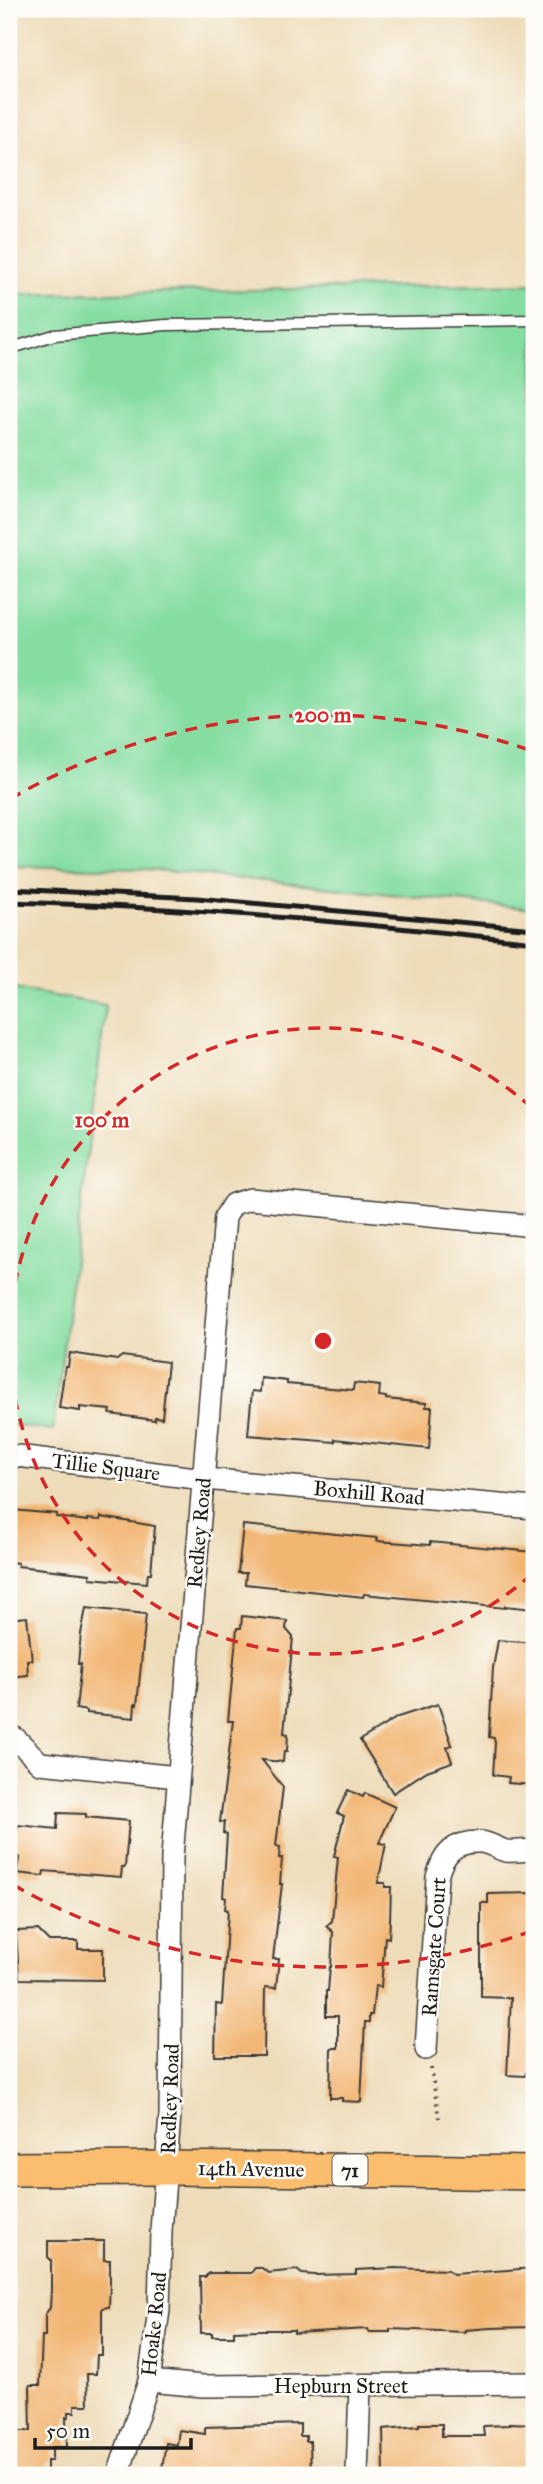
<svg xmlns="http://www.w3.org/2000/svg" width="543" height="2484" font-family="'IM FELL Great Primer',serif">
<rect width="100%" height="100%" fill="#fdfcf7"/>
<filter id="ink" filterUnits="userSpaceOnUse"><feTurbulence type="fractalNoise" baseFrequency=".0143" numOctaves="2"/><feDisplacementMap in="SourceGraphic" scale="14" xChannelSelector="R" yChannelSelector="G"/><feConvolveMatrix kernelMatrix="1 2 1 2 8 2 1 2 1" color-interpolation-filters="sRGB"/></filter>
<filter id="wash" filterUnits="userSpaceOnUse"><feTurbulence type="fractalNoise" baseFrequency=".00686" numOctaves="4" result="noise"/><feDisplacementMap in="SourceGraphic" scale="28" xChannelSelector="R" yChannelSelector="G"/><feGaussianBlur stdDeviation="1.57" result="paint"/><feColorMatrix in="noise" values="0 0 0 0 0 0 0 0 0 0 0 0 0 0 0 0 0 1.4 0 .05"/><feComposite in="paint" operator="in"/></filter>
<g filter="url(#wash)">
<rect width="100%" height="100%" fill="#eedcb9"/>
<!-- green -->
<g fill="#85dda2" stroke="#507c5f" stroke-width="2">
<polygon points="534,284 534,909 147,869 9,866 9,295"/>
<polygon points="9,988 106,1005 53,1430 9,1425"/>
</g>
<g id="blocks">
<!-- building -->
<g fill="#f2b673">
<polygon points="70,1353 117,1360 122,1356 168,1362 162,1418 155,1417 155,1420 110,1414 111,1410 80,1407 80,1411 59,1408 65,1367 68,1367"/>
<polygon points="261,1378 287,1381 287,1384 353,1390 354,1383 380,1386 379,1396 386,1397 386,1399 426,1403 426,1407 432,1407 429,1449 335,1439 335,1442 248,1435 252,1391 260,1392"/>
<polygon points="11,1510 57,1514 56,1517 88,1521 88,1519 100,1520 101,1517 155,1526 151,1573 148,1573 147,1583 90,1578 90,1574 18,1566 18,1563 9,1562"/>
<polygon points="243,1525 378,1538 377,1541 430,1545 430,1542 534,1552 534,1609 505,1606 505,1608 364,1594 363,1597 245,1584 246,1573 238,1573"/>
<polygon points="86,1608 146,1614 137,1705 135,1704 134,1718 87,1713 87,1711 76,1709 81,1664 78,1664 81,1634"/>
<polygon points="242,1616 287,1621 286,1629 293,1637 284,1733 288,1734 287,1751 284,1751 283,1762 262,1760 283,1787 276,1846 280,1847 279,1858 282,1858 280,1884 282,1884 273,1959 279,1959 276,1988 265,1987 264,2056 215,2056 216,2004 222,2005 228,1910 225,1909 226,1898 223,1897 227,1834 223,1833 224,1822 220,1822 233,1721 228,1721 237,1628 241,1628"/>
<polygon points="27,1617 32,1660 27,1660 28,1675 9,1677 9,1619"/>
<polygon points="498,1640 534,1643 534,1785 508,1783 509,1777 493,1775 495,1743 494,1738 489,1737 493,1668"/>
<polygon points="438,1704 452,1745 447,1747 452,1762 427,1771 393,1793 360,1740 398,1717"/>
<polygon points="348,1790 363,1797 365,1793 395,1807 379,1843 386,1844 378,1883 385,1883 385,1887 391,1887 390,1921 389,1938 385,1937 381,1987 375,1986 372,2015 369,2015 369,2022 365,2022 361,2102 342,2101 342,2098 330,2098 331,2048 338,2048 338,2016 326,2016 326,1991 328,1991 330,1967 331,1967 333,1932 326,1926 332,1921 338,1857 334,1856 344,1816 337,1813"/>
<polygon points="58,1813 86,1814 86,1817 129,1821 125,1867 122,1867 121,1877 44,1871 43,1876 17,1873 19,1857 12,1857 18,1825 57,1829"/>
<polygon points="534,1893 534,1921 530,1921 531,2024 534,2025 534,2074 526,2073 525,2076 507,2075 511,1998 481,1997 481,1903 488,1903 488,1894"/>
<polygon points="38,1930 49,1941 78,1941 78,1949 103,1949 103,1980 19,1979 16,1931"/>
<polygon points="48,2241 104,2241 104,2260 110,2260 110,2281 109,2307 102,2308 102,2355 97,2355 96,2374 87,2374 88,2405 75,2405 75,2412 69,2412 69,2417 66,2417 67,2447 52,2447 52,2461 47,2461 47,2475 9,2475 9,2440 14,2440 14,2431 31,2431 30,2385 40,2385 42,2336 45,2336 45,2314 50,2308 51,2289 51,2260 48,2257"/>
<polygon points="255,2268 262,2268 268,2273 297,2270 302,2274 314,2275 356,2274 356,2270 395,2268 448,2270 453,2274 534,2268 534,2327 490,2328 465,2330 465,2332 390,2329 390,2332 369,2332 368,2329 294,2333 294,2330 259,2330 234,2331 234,2336 212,2336 212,2333 201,2333 200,2277 205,2277 209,2273 251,2273"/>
<polygon points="509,2423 534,2424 534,2475 384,2475 383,2429 419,2426 419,2424 442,2424 442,2436 484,2436 483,2426 509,2425"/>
<polygon points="300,2424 300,2436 306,2436 306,2441 310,2441 311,2475 161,2475 166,2443 177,2445 179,2430 205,2434 205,2427"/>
</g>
</g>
</g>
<g filter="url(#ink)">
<use href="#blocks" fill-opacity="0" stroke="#3c3934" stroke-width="2"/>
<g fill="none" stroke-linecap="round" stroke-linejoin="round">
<!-- service casing -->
<g stroke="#3c3934" stroke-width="13">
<polyline id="service" points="9,349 54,335 166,325 534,320"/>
</g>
<!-- minor casing -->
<g stroke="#3c3934" stroke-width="24">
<g id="minor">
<polyline points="9,1455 204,1479 534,1508"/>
<polyline points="15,1738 40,1763 178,1777"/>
<path d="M426 2049 437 1877C443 1854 454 1841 480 1842 489 1842 497 1849 506 1851 515 1852 525 1850 534 1850"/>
<polyline points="149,2381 203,2386 534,2383"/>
<polyline points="118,2475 149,2381 159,2310 161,2231 170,2115 172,1857 225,1217 233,1204 250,1199 534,1226"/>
<polyline points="357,2475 360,2386"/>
</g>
</g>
<!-- primary casing -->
<g stroke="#3c3934" stroke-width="36">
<polyline id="primary" points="9,2169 168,2168 534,2173"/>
</g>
<!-- path -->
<polyline stroke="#3c3934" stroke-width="3.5" stroke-dasharray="2 5" stroke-linecap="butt" points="431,2068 439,2118"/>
<!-- service -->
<use href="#service" stroke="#fff" stroke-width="10"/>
<!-- minor -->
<use href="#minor" stroke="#fff" stroke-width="21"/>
<!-- primary -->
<use href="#primary" stroke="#fbbd6e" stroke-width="33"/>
<!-- rail -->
<g stroke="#1c1c1c" stroke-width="5">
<polyline points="9,889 197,898 534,929"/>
<path d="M9 902C185 907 360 923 534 942"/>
</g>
</g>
</g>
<!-- distance rings -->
<g fill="none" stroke="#d62828" stroke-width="3.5" stroke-dasharray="12 9">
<path d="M532 1574A313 313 0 1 1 532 1108"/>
<path d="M532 1931A626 626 0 0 1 10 1883M10 799A626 626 0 0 1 532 751"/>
</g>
<g text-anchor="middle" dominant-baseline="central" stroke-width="5" stroke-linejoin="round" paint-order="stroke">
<!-- shield labels -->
<rect fill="#fdfcf7" stroke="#605f5e" stroke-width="2" x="332.5" y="2154.5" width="35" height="31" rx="5"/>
<g font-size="19" font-weight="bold" fill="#1c1c1c">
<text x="350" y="2170">71</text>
</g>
<!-- street labels -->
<g font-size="21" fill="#1c1c1c" stroke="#fdfcf7">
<text transform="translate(106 1467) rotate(7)">Tillie Square</text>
<text transform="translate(369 1493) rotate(5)">Boxhill Road</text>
<text transform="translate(199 1533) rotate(-85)">Redkey Road</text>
<text transform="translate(434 1947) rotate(-86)">Ramsgate Court</text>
<text transform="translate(170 2099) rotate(-88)">Redkey Road</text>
<text transform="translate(251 2169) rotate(1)">14th Avenue</text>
<text transform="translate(154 2324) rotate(-84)">Hoake Road</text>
<text x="341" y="2386">Hepburn Street</text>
</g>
</g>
<circle cx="323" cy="1341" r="10" fill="#d62828" stroke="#fdfcf7" stroke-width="3.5"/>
<g font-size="21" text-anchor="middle" font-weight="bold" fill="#d62828" stroke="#fdfcf7" stroke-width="5" stroke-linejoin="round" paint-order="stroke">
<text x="323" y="722">200 m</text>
<text x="102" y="1127">100 m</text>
</g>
<!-- margin -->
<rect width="543" height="2484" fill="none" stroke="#fdfcf7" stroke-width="35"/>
<!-- scale -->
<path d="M35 2438v10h156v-10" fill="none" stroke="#1c1c1c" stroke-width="3.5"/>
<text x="46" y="2438" font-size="21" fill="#1c1c1c" stroke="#fdfcf7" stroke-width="5" paint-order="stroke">50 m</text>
</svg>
